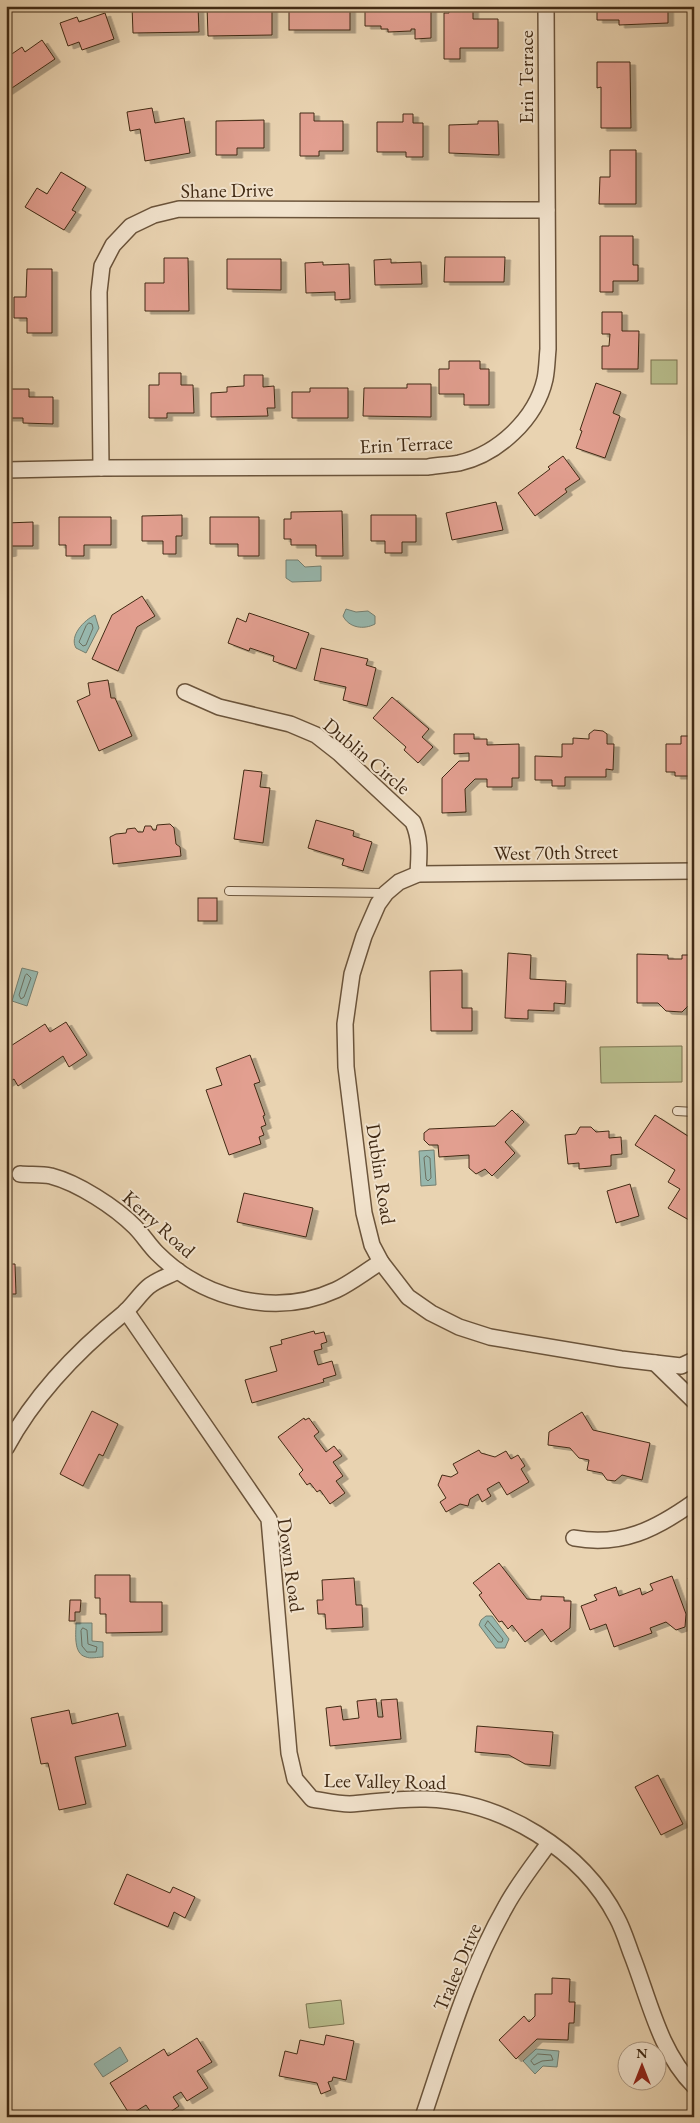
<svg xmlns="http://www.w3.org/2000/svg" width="700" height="2123" font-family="'EB Garamond',serif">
<defs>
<filter id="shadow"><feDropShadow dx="5.5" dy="3" stdDeviation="0" flood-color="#0004"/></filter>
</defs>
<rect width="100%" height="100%" fill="#e9d3b1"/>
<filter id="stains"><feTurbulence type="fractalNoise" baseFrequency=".004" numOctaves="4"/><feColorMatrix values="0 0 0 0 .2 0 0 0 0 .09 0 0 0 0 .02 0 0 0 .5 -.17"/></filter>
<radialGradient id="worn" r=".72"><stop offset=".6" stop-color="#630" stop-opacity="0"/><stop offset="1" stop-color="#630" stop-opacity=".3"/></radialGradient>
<!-- green -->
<g fill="#b7bc8b" stroke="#7c7350">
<rect x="651" y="360" width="26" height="24"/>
<polygon points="682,1046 682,1082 601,1083 600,1047"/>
<polygon points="341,2000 344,2024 309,2028 306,2004"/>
</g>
<!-- water -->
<g fill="#97b7ad" stroke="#757f70">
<polygon points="286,560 298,560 305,567 321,566 321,581 292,582 286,578"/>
<path d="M346 609 356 612 368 611 375 616V624C364 630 349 628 343 616Z"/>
<path d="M95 615 99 628 86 653 76 648C69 636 84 620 95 615Z"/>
<polygon points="22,968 38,972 27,1006 12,1001"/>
<polygon points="434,1150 436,1185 421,1186 419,1151"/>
<polygon points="486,1616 492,1616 509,1639 505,1648 496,1648 479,1625 481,1620"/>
<path d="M76 1623H92V1641L103 1642V1657C98 1657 90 1659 86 1657 73 1654 76 1633 76 1623Z"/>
<polygon points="120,2047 128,2061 103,2077 94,2064"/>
<polygon points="536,2049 559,2051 557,2067 543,2066 535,2074 523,2061"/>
</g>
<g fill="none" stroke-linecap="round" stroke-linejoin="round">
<!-- shore -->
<g stroke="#6c7060" stroke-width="1">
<polygon points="89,623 92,624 93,628 86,645 83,646 79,642 86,626"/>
<polygon points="27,974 31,978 24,997 21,999 19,995 25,976"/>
<polygon points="427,1156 430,1158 431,1178 428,1181 426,1179 424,1158"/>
<polygon points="488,1621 503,1639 502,1642 498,1642 485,1626"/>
<polygon points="83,1628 87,1630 88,1644 97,1647 96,1652 87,1652 82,1646 81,1631"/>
<polygon points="538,2054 551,2055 553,2060 542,2061 534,2065 531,2061"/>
</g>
</g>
<!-- building -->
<g fill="#e29f90" stroke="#412a14" filter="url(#shadow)">
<polygon points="132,6 198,6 199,32 133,33"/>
<polygon points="207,6 272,6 272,35 208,36"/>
<rect x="289" y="6" width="61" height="24"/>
<polygon points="365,6 431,6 431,38 415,39 415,29 411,29 411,31 388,32 388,29 381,29 381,26 365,26"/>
<polygon points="449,6 473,6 473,19 498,19 498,48 460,48 460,59 444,59 444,13 449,13"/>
<polygon points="597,6 668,6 668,23 619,25 619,20 597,20"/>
<polygon points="105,13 114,39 82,50 79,42 68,46 60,23 77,17 79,22"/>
<polygon points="42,40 55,59 6,92 6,58 22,47 25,52"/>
<polygon points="597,62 630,62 631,128 601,128 601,87 597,88"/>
<polygon points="152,108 155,123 184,118 190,153 145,161 140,129 130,131 127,112"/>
<polygon points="300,113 314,113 314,121 343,121 343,151 319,151 319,156 300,156"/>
<polygon points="403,114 413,114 413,123 423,123 423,157 406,157 406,152 377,152 377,122 403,122"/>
<polygon points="264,120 264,148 237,148 237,155 216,155 216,121"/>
<polygon points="478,121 498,121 499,155 449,153 449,125 478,124"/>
<polygon points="610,150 636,150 636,204 599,204 600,177 610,177"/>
<polygon points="61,172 86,187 72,210 76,212 64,230 25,207 37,188 47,194"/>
<polygon points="600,236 633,236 633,265 638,265 638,281 613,281 613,292 600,292"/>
<polygon points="445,257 505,257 504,282 444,282"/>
<polygon points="164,258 188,258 189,311 145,311 145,283 164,283"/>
<polygon points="227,259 281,259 281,290 227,289"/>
<polygon points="391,259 391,263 421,262 422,284 375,285 374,260"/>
<polygon points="323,262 323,265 349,264 350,299 335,300 335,292 306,293 305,263"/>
<polygon points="27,269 52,269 52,333 27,333 27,318 14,318 14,297 26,297"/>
<polygon points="602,312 622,312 622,331 639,331 638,369 602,369 602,346 609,346 610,334 602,334"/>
<polygon points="449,361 480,361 480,369 489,369 489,405 464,405 464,394 439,394 439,369 449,369"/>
<polygon points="159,373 181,373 181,385 193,385 194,413 167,413 167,418 149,418 149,385 159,385"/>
<polygon points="244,375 263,375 263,387 274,386 275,408 267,408 268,416 211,417 211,393 227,392 227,387 244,386"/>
<polygon points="596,383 621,392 613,413 620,416 605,458 576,448 582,431 580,430"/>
<polygon points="407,384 431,384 431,417 363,416 364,388 407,388"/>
<polygon points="310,388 348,388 348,418 292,418 292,392 310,392"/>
<polygon points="6,389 29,389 29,397 53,397 53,424 23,423 23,418 6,418"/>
<polygon points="563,456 580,479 565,489 567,492 535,516 518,493 550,469 548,467"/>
<polygon points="496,502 503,530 452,540 446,513"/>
<polygon points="342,511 343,556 316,556 316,545 291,545 291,539 284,539 284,519 291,519 291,512"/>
<polygon points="182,515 182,536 176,536 176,554 163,554 163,541 142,541 142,516"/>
<polygon points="371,515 416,515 416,542 402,542 402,553 385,553 385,541 371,541"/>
<polygon points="59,517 111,517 111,545 84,545 84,556 66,556 66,545 59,545"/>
<polygon points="210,517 259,517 259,556 238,556 238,544 210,544"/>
<polygon points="33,522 33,546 11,546 11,553 6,554 6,523"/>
<polygon points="142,596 155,616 137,627 118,671 92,659 112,615"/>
<polygon points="249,613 309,633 296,669 273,661 274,656 250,648 249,651 228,643 237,618 246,622"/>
<polygon points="321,648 368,659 366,665 376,668 367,706 343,700 346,687 314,680"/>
<polygon points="108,680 111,698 115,698 132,736 99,751 77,701 90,695 88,683"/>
<polygon points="392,697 429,729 422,737 433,747 418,763 404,750 406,747 373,718"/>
<polygon points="594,730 603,731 607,734 607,744 614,744 613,770 606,769 606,777 565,777 565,786 552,786 552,780 535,780 535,756 562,757 562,744 573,744 573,738 589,739 589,734"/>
<polygon points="454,734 474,734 474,739 487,739 487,745 519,744 519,778 512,778 512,787 487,787 487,779 475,779 465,789 466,812 442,813 442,778 459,761 469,761 469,753 454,754"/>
<polygon points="681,736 694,736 694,776 675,776 675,772 666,772 666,744 681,744"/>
<polygon points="244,770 262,772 260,787 270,788 263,843 234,839"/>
<polygon points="316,820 354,831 353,836 372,842 363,871 342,865 344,859 308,848"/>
<polygon points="170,824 174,828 176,844 180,847 181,856 113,864 110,837 116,834 126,833 127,829 135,828 138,832 143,832 145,826 151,826 153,830 156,830 157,825"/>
<rect x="198" y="898" width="19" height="23"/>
<polygon points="508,953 531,955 530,979 566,981 565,1004 554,1003 554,1011 528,1010 528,1019 505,1018"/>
<polygon points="637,954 668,955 668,959 682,959 682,955 694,955 694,1000 682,1012 666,1011 658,1003 637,1003"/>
<polygon points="462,970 462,1008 472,1008 472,1031 431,1031 430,971"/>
<polygon points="66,1022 87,1055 69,1067 63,1056 18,1086 14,1079 6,1084 6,1049 45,1024 50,1032"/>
<polygon points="250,1055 260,1082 254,1084 265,1115 263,1116 266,1125 261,1127 264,1135 259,1137 261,1144 229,1155 206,1090 222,1085 216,1068"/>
<polygon points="512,1110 524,1122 505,1142 515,1153 492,1176 485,1169 476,1174 469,1168 469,1155 439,1157 438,1145 429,1145 424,1140 424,1133 429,1129 495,1126"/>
<polygon points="655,1115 694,1140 694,1212 689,1220 668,1208 680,1189 668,1182 675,1170 635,1145"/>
<polygon points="580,1127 591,1127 596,1132 609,1131 609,1138 621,1137 622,1154 611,1155 611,1166 579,1169 579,1163 568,1164 565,1135 576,1134"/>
<polygon points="630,1184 639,1216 616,1223 607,1191"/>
<polygon points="244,1193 313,1208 306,1237 237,1222"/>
<polygon points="6,1264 15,1264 16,1294 6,1294"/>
<polygon points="314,1331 315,1334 324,1332 327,1342 321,1344 322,1349 314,1351 318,1365 332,1361 336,1375 323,1379 324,1382 252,1403 245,1380 277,1371 270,1347 282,1344 281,1340"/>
<polygon points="92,1411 118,1424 103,1456 99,1454 83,1486 60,1474"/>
<polygon points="582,1412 593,1430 650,1443 642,1480 622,1475 615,1481 607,1480 602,1473 587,1470 589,1460 579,1458 570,1448 548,1445 549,1432"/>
<polygon points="304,1418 305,1420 309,1418 319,1432 314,1436 326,1452 334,1446 342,1456 333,1462 343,1476 336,1481 345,1493 330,1504 320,1490 317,1492 310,1483 307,1485 299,1474 303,1470 278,1437"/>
<polygon points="479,1450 481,1453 495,1457 506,1451 511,1459 518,1455 525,1466 521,1469 529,1482 507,1495 499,1482 487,1489 491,1496 482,1502 478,1494 470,1499 468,1506 460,1504 446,1512 440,1502 446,1498 438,1485 442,1475 451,1477 458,1473 453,1464"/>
<polygon points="499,1563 527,1599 541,1600 541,1596 564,1597 564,1601 571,1601 570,1628 551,1642 542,1629 525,1642 512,1625 508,1629 502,1621 499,1622 479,1595 482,1593 473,1583"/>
<polygon points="694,1574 694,1588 688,1578"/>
<polygon points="95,1575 130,1575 130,1602 162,1602 162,1632 106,1633 106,1614 100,1614 100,1598 95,1598"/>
<polygon points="672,1576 686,1614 685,1627 676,1630 666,1622 650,1628 652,1633 614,1647 606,1624 590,1630 581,1606 597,1600 594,1595 616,1587 619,1596 640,1588 642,1595 653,1590 650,1584"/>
<polygon points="354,1578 356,1605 362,1605 363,1627 326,1629 325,1614 318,1614 317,1600 323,1600 322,1580"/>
<polygon points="70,1600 81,1600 80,1612 75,1612 75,1621 69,1621"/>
<polygon points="376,1699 378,1717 383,1717 381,1700 397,1699 401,1739 330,1746 326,1708 341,1706 343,1720 359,1718 357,1701"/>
<polygon points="69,1710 72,1724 118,1713 126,1746 75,1757 86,1804 59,1810 48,1763 41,1764 31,1718"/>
<polygon points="477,1726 553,1732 550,1766 525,1764 509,1755 475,1752"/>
<polygon points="658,1775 683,1824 661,1835 635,1787"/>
<polygon points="127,1874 170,1893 173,1887 195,1897 185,1918 174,1912 168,1927 114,1904"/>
<polygon points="552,1978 570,1979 569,2002 575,2002 574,2023 569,2023 568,2040 537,2039 516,2059 499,2040 524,2016 529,2022 535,2016 535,1994 552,1994"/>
<polygon points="326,2035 354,2041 346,2080 333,2077 332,2081 328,2082 331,2090 321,2094 317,2083 279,2076 285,2051 297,2054 300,2040 324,2045"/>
<polygon points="197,2038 212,2062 197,2071 208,2088 187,2101 181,2092 173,2097 179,2106 163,2117 154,2117 146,2105 130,2115 110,2083 164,2049 168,2056"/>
</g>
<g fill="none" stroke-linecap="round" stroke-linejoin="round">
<!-- service casing -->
<g stroke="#6b543b" stroke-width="10">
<g id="service">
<polyline points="229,891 386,893"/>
<polyline points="677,1111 694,1112"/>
</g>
</g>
<!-- minor casing -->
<g stroke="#6b543b" stroke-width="18">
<g id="minor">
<polyline points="101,468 99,292 102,266 113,245 131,226 154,215 179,209 547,210"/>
<path d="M6 470 101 468 428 467C438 465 449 465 459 463 498 454 536 419 545 379 547 369 547 359 548 349L546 6"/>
<path d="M185 692 219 707 290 724 316 735 339 753 413 822C421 840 419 855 418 874"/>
<polyline points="694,871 418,874 399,882 386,893 378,904 364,936 352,974 345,1024 346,1067 364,1213 372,1245 381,1262 408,1297 431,1313 459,1327 490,1337 621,1359 681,1366 694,1360"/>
<path d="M20 1174C30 1175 41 1174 51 1176 78 1183 115 1207 135 1227 143 1235 149 1245 157 1253 203 1299 275 1318 336 1290 351 1283 366 1271 381 1262"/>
<path d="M126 1311 269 1519 289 1753 295 1779 312 1799C325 1801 338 1804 350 1804 375 1802 401 1798 426 1799 502 1801 582 1850 617 1918 623 1929 627 1942 631 1953 649 1998 659 2051 694 2086"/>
<polyline points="655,1363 694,1401"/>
<path d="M6 1448C35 1394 77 1351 124 1313 133 1305 139 1295 148 1287 156 1280 169 1276 178 1271"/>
<path d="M574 1538C621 1547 656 1529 694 1502"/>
<path d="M423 2117C447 2046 468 1972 506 1906 518 1884 534 1864 549 1843"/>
</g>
</g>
<!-- service -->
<use href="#service" stroke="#f1e2cc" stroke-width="8"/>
<!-- minor -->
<use href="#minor" stroke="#f1e2cc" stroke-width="15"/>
</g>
<g text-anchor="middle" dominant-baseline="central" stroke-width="4" stroke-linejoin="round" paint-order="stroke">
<!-- street labels -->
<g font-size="20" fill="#412a14" stroke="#f1e2cc">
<text transform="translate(526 77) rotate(-90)">Erin Terrace</text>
<text transform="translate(227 190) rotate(-1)">Shane Drive</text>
<text transform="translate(406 444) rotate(-3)">Erin Terrace</text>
<text transform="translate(367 756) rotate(40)">Dublin Circle</text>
<text transform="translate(556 852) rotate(-1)">West 70th Street</text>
<text transform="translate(381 1174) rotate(81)">Dublin Road</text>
<text transform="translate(159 1224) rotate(42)">Kerry Road</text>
<text transform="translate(291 1565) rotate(82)">Down Road</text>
<text transform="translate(385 1781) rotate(1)">Lee Valley Road</text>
<text transform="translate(457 1967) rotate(-67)">Tralee Drive</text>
</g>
</g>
<!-- margin -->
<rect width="700" height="2123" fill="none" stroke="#e9d3b1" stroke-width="25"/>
<rect x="8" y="8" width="685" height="2108" fill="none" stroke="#412a14" stroke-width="2.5"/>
<rect x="12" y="12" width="675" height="2098" fill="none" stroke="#412a14"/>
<!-- north arrow -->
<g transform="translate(642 2066)"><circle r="24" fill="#f1e2cc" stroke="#ab9882"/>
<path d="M0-4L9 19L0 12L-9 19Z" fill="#8f2418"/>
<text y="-8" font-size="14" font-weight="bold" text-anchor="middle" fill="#412a14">N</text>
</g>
<rect width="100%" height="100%" filter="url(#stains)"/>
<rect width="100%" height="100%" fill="url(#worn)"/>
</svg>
